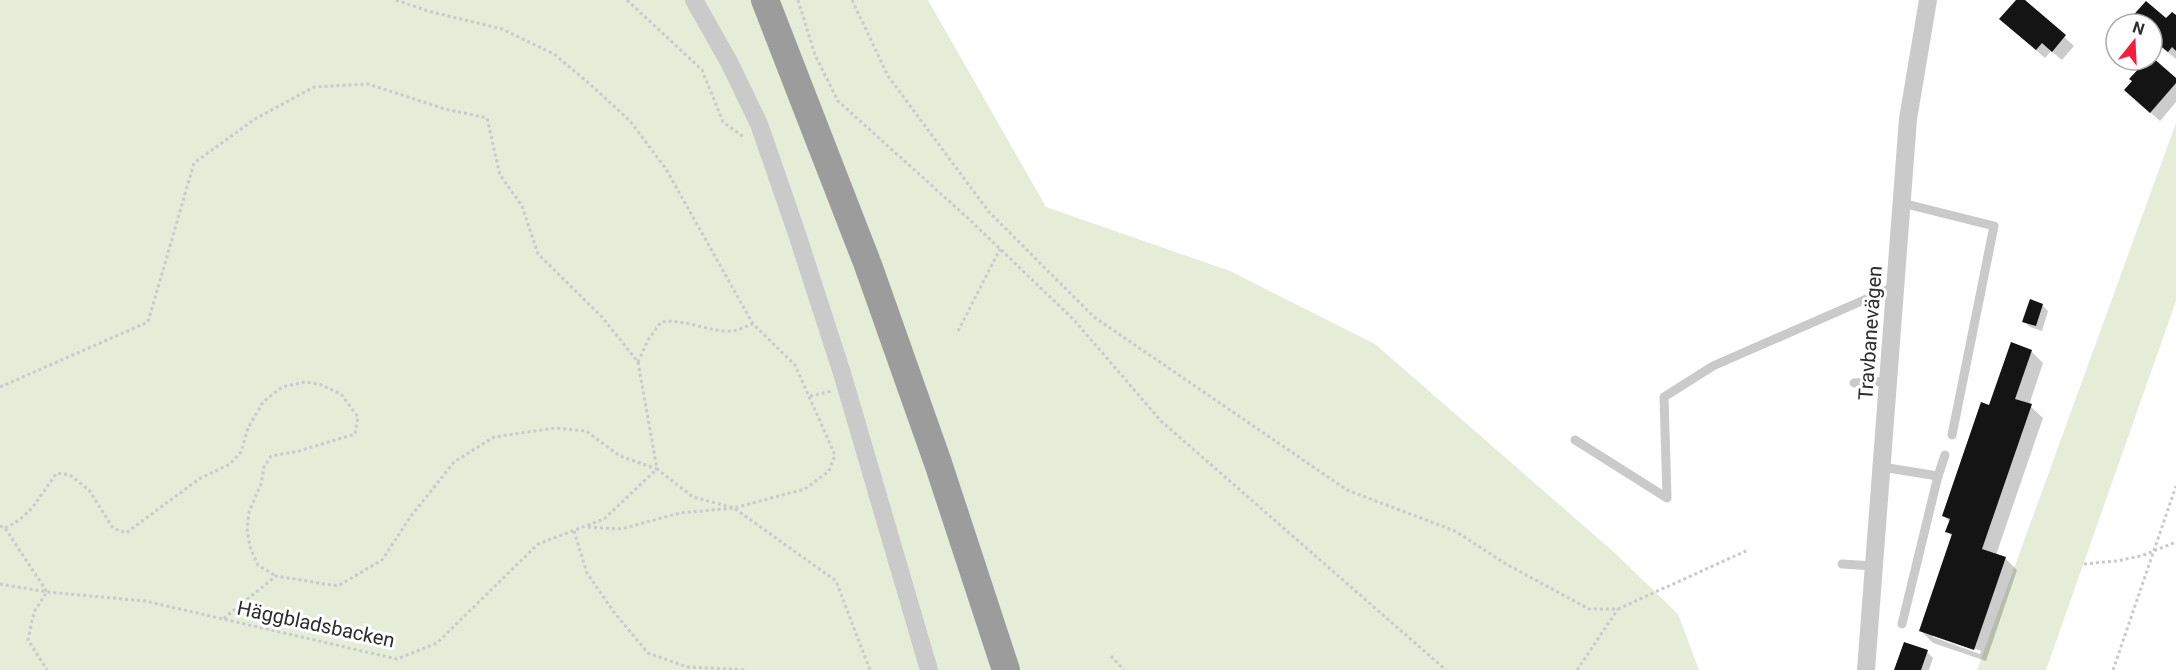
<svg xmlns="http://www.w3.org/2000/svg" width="2176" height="670" font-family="Roboto,sans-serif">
<rect width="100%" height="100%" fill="#fff"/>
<!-- green -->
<g fill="#e5edd9">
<polygon points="0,0 928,0 1046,207 1230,271 1375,344 1616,554 1678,614 1699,670 0,670"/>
<polygon points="2176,123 2176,301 2046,670 1977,670"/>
</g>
<!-- shadow -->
<g fill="#0003" fill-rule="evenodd">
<polygon points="2018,0 2023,0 2074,46 2062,60 2051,51 2045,58 2010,28"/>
<polygon points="2176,17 2176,59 2152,40 2152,24 2133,24"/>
<polygon points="2176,80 2176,102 2160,121 2135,99"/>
<polygon points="2042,305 2048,311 2042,331 2030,327 2024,321"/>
<path d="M2031 351 2043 363 2029 405 2043 418 1996 555 2005 558 2017 570 1986 661 1933 643 1920 630 1953 537 1947 532 1950 522 1943 515 1990 407ZM1933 634 1981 651 1980 654 1933 637Z"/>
<polygon points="1927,652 1933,658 1929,670 1896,670"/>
</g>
<!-- building -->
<g fill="#141414">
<polygon points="2016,0 2025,0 2066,35 2052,52 2042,43 2036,50 1999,19"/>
<polygon points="2146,1 2166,18 2172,12 2176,15 2176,51 2172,47 2168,52 2152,39 2152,24 2131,24 2128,21"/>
<polygon points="2152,57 2176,78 2176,83 2150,113 2124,90 2132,81 2129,79 2144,63 2146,65 2152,60"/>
<polygon points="2030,299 2043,304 2036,326 2022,322"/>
<polygon points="2011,342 2032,350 2015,399 2032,404 1982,549 2006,557 1974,650 1919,631 1952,534 1945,532 1950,519 1942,516 1981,402 1989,405"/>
<polygon points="1904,642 1928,650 1921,670 1894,670"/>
</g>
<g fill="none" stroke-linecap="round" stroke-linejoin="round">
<!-- path -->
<g stroke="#cacaca" stroke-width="3" stroke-dasharray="3 3" stroke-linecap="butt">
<polyline points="396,0 428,11 502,29 554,54 591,85 630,121 666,169 753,324 795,365 835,455 829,471 805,489 734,508 680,513 621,529 585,527"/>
<polyline points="627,0 702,70 723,122 745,138"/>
<polyline points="798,0 815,55 838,101 971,221 1074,320 1161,421 1446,670"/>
<polyline points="852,0 888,76 989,212 1094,317 1347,490 1455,531 1506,564 1589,609 1618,609 1748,550"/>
<polyline points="958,331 1000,249"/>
<path d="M638 362 648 340 661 322C684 318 707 332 731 331 738 331 746 326 753 324"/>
<polyline points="0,387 148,322 194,163 255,119 314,87 368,84 445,109 487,118 500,175 522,206 538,254 602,317 638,362 657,469 693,497 734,508 836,581 870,670"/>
<polyline points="810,396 832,391"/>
<polyline points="0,526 5,528 47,592 34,612 28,640 47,670"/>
<path d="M5 528C33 515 38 497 57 473L70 475 89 490 113 528 126 533 199 479 230 464 241 452 248 428 263 402 282 387 305 382 319 384 341 394 358 417 355 434 299 451 271 456 264 467 261 484 249 512 247 528 250 547 258 565 276 576"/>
<polyline points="574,531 587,573 613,611 648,653 687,667 747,670"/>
<polyline points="2084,564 2116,561 2141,556 2176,542"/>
<polyline points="0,584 47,592 145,601 397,659 437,643 538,544 604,519 657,469 620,456 586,431 555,428 494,437 454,462 411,516 382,560 338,586 276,576 223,619"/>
<polyline points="1111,656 1124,670"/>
<polyline points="1577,670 1618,609"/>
<polyline points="2113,670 2176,486"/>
</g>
<!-- service -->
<g stroke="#cacaca" stroke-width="9">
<polyline points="1902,203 1994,226 1952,435"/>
<polyline points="1854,383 1888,381"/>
<polyline points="1575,440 1667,498 1664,397 1713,366 1896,286"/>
<polyline points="1882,467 1938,476 1945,455"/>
<polyline points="1842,564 1874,566"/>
<polyline points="1902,624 1938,476"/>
</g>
<!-- minor -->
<g stroke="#cacaca" stroke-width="18">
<polyline points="694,0 729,62 759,124 796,231 842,373 929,670"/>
<polyline points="1866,670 1908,119 1928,0"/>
</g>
<!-- trunk -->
<polyline stroke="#9c9c9c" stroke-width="28" points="765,0 868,265 938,463 1006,670"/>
</g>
<g text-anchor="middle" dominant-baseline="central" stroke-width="6" stroke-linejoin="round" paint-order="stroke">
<!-- street labels -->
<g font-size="20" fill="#2d2d2d" stroke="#fff">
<text transform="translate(1870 333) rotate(-86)">Travbanevägen</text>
<text transform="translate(316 624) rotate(12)">Häggbladsbacken</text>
</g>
</g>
<!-- north arrow -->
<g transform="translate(2134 42) rotate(18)"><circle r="28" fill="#ffffff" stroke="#ababab" stroke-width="1.5"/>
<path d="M0-4.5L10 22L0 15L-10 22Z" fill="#f61e3a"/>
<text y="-9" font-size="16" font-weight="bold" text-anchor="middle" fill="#2d2d2d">N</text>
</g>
</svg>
